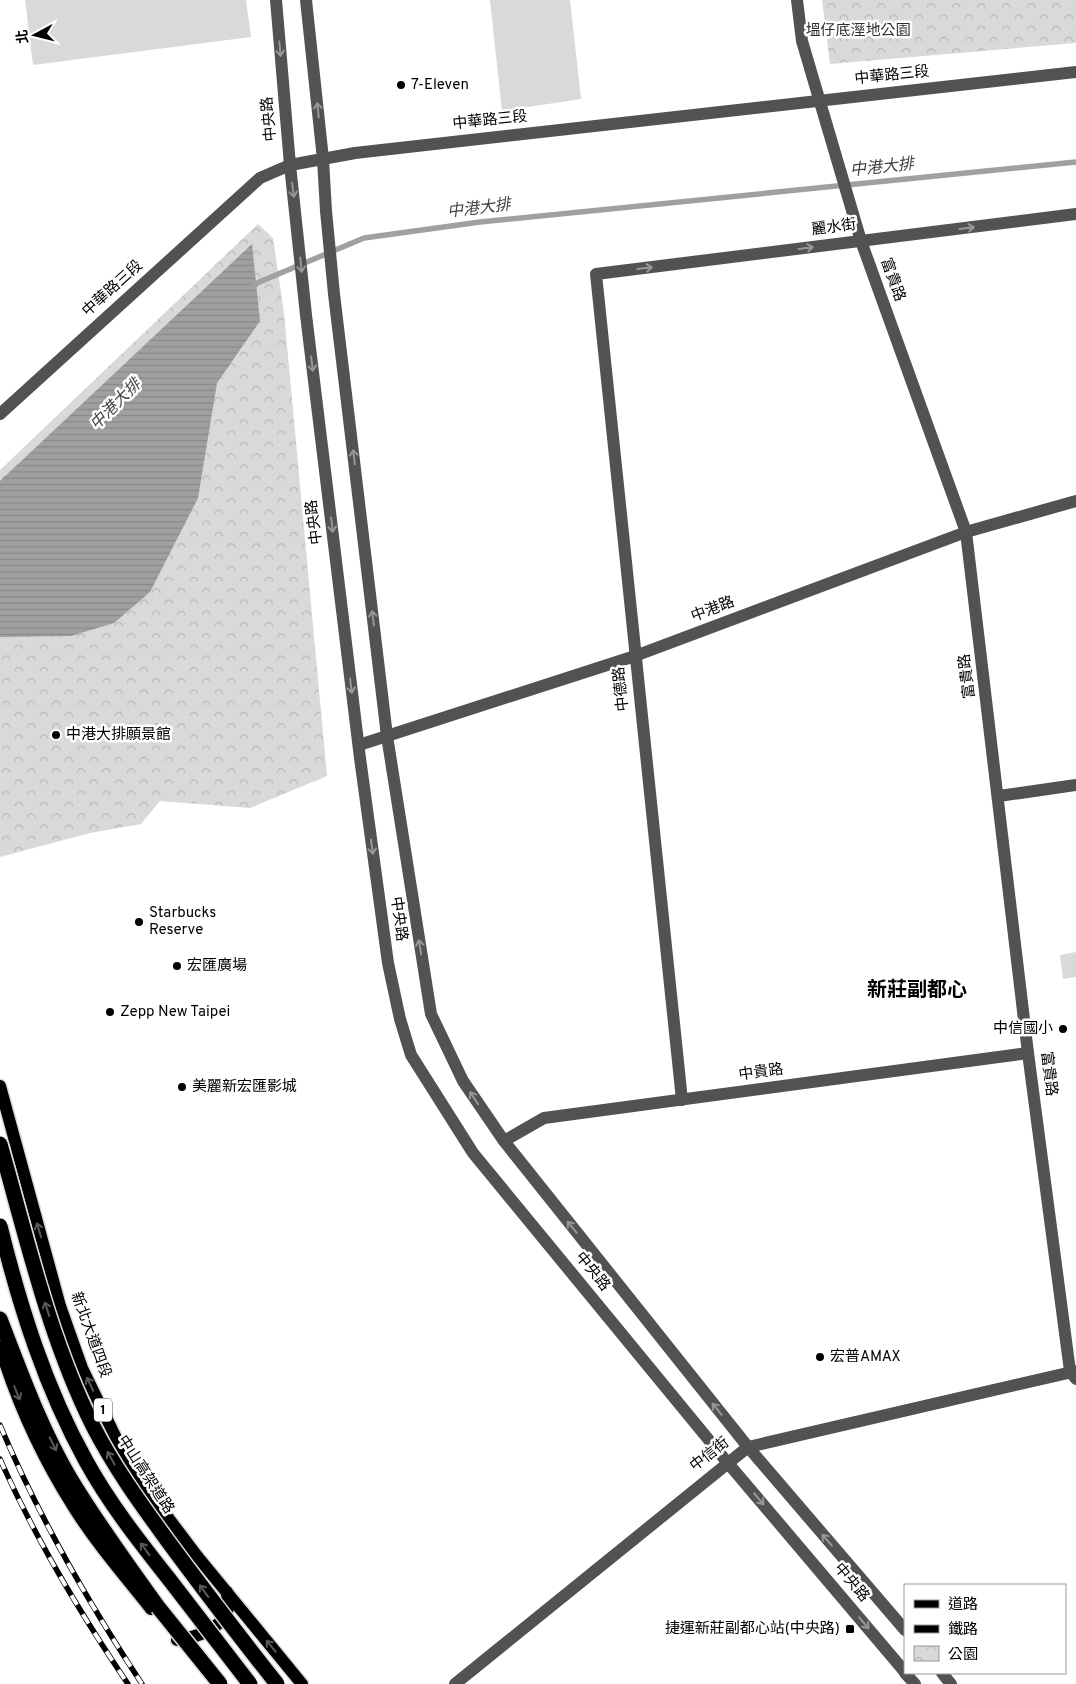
<svg xmlns="http://www.w3.org/2000/svg" width="1076" height="1684" font-family="Overpass,'Noto Sans TC',sans-serif">
<defs>
<pattern id="park-crowns" width="20" height="18" patternUnits="userSpaceOnUse" patternTransform="scale(1.25)"><rect width="20" height="18" fill="#d9d9d9"/><path d="M2 6a3 3 0 1 1 6 0M12 15a3 3 0 1 1 6 0" fill="none" stroke="#b8b8b8"/></pattern>
<pattern id="water-rules" width="6" height="5" patternUnits="userSpaceOnUse" patternTransform="scale(1.25)"><rect width="6" height="5" fill="#a0a0a0"/><path d="M0 2.5h6" fill="none" stroke="#888"/></pattern>
</defs>
<rect width="100%" height="100%" fill="#fff"/>
<!-- park -->
<g fill="url(#park-crowns)">
<polygon points="822,0 1076,0 1076,43 830,64"/>
<polygon points="258,224 273,238 284,313 327,776 250,808 160,801 141,824 90,833 0,857 0,470"/>
</g>
<!-- garden -->
<g fill="#d9d9d9">
<polygon points="25,0 246,0 251,37 33,65"/>
<polygon points="490,0 570,0 581,99 502,111"/>
<polygon points="1076,952 1076,977 1063,979 1060,955"/>
</g>
<!-- water -->
<polygon fill="url(#water-rules)" points="252,244 260,321 217,383 198,498 150,592 114,623 71,636 0,637 0,481"/>
<g fill="none" stroke-linecap="round" stroke-linejoin="round">
<!-- stream -->
<polyline stroke="#a0a0a0" stroke-width="5.5" points="253,287 257,283 364,238 480,222 1076,162"/>
<!-- major casing -->
<g stroke="#dbdbdb" stroke-width="15">
<g id="major">
<polyline points="0,1086 60,1306 82,1368 117,1440 144,1486 197,1556 302,1684"/>
<path d="M0 1347C17 1402 42 1457 73 1506 96 1543 124 1575 151 1609"/>
<path d="M177 1640C196 1637 218 1631 227 1612 229 1606 227 1597 227 1592"/>
</g>
</g>
<!-- highway casing -->
<g stroke="#dbdbdb" stroke-width="18">
<path id="highway" d="M0 1319C21 1373 41 1429 70 1478 97 1523 128 1565 158 1607"/>
</g>
<!-- minor -->
<g stroke="#525252" stroke-width="12">
<polyline points="276,0 290,165 306,315 360,758 388,963 400,1019 411,1055 473,1153 727,1462 905,1672"/>
<polyline points="306,0 323,159 326,211 334,294 387,736 431,1014 463,1081 504,1141 748,1447 905,1630"/>
<polyline points="797,0 802,41 861,241 966,532 1028,1053 1070,1371 1076,1379"/>
<polyline points="0,414 260,178 290,165 355,153 1076,72"/>
<polyline points="359,745 635,656 966,532 1076,501"/>
<polyline points="999,796 1076,785"/>
<polyline points="682,1100 596,274 1076,214"/>
<polyline points="504,1141 544,1118 1028,1053"/>
<polyline points="905,1673 915,1684"/>
<polyline points="942,1673 951,1684"/>
<polyline points="455,1684 748,1447 1076,1371"/>
</g>
<!-- major -->
<use href="#major" stroke="#000" stroke-width="12"/>
<!-- highway -->
<use href="#highway" stroke="#000" stroke-width="15"/>
<!-- rail casing -->
<g stroke="#000" stroke-width="5.5">
<g id="rail">
<path d="M0 1425C38 1516 88 1602 142 1684"/>
<path d="M0 1459C35 1538 80 1613 128 1684"/>
</g>
</g>
<!-- rail -->
<use href="#rail" stroke="#fff" stroke-width="4" stroke-dasharray="11" stroke-linecap="butt"/>
<!-- highway-bridge casing -->
<g stroke="#dbdbdb" stroke-width="18" stroke-linecap="butt">
<g id="highway-bridge">
<path d="M0 1144C27 1239 49 1338 93 1426 114 1467 140 1503 167 1540 203 1589 240 1637 277 1684"/>
<path d="M0 1226C20 1307 45 1387 86 1461 109 1503 139 1541 169 1579 196 1614 223 1649 250 1684"/>
<polyline points="158,1607 220,1684"/>
</g>
</g>
<!-- highway-bridge -->
<use href="#highway-bridge" stroke="#000" stroke-width="15"/>
</g>
<!-- one-way arrows -->
<defs><path id="oneway-shaft" d="M-6 0H5M1.5-3L5.5 0L1.5 3" fill="none" stroke-width="1.6" stroke-linecap="round" stroke-linejoin="round" transform="scale(1.25)"/></defs>
<g stroke="#979797">
<use href="#oneway-shaft" transform="translate(280 49) rotate(85)"/>
<use href="#oneway-shaft" transform="translate(318 110) rotate(-96)"/>
<use href="#oneway-shaft" transform="translate(293 190) rotate(83)"/>
<use href="#oneway-shaft" transform="translate(967 228) rotate(-7)"/>
<use href="#oneway-shaft" transform="translate(806 248) rotate(-7)"/>
<use href="#oneway-shaft" transform="translate(301 265) rotate(84)"/>
<use href="#oneway-shaft" transform="translate(645 268) rotate(-7)"/>
<use href="#oneway-shaft" transform="translate(312 364) rotate(83)"/>
<use href="#oneway-shaft" transform="translate(354 457) rotate(-97)"/>
<use href="#oneway-shaft" transform="translate(332 525) rotate(83)"/>
<use href="#oneway-shaft" transform="translate(373 618) rotate(-97)"/>
<use href="#oneway-shaft" transform="translate(351 686) rotate(83)"/>
<use href="#oneway-shaft" transform="translate(372 847) rotate(82)"/>
<use href="#oneway-shaft" transform="translate(420 947) rotate(-99)"/>
<use href="#oneway-shaft" transform="translate(474 1098) rotate(-124)"/>
<use href="#oneway-shaft" transform="translate(572 1227) rotate(-129)"/>
<use href="#oneway-shaft" transform="translate(717 1409) rotate(-129)"/>
<use href="#oneway-shaft" transform="translate(759 1499) rotate(50)"/>
<use href="#oneway-shaft" transform="translate(827 1540) rotate(-131)"/>
<use href="#oneway-shaft" transform="translate(864 1623) rotate(50)"/>
</g>
<g stroke="#595959">
<use href="#oneway-shaft" transform="translate(39 1230) rotate(-106)"/>
<use href="#oneway-shaft" transform="translate(47 1309) rotate(-108)"/>
<use href="#oneway-shaft" transform="translate(90 1384) rotate(-116)"/>
<use href="#oneway-shaft" transform="translate(17 1393) rotate(68)"/>
<use href="#oneway-shaft" transform="translate(53 1444) rotate(63)"/>
<use href="#oneway-shaft" transform="translate(111 1458) rotate(-119)"/>
<use href="#oneway-shaft" transform="translate(145 1549) rotate(-126)"/>
<use href="#oneway-shaft" transform="translate(204 1591) rotate(-126)"/>
<use href="#oneway-shaft" transform="translate(271 1646) rotate(-129)"/>
</g>
<!-- markers -->
<g fill="#000" stroke="#fff" stroke-width="2">
<circle cx="401" cy="85" r="5"/>
<circle cx="56" cy="735" r="5"/>
<circle cx="139" cy="922" r="5"/>
<circle cx="177" cy="966" r="5"/>
<circle cx="110" cy="1012" r="5"/>
<circle cx="1063" cy="1029" r="5"/>
<circle cx="182" cy="1087" r="5"/>
<circle cx="820" cy="1357" r="5"/>
<rect x="845" y="1624" width="10" height="10" rx="2.5"/>
</g>
<g text-anchor="middle" dominant-baseline="central" stroke-width="5" stroke-linejoin="round" paint-order="stroke">
<!-- shield labels -->
<rect fill="#fff" stroke="#4c4c4c" stroke-width="1" x="94" y="1398.5" width="18" height="23" rx="4"/>
<g font-size="14" font-weight="bold" fill="#000">
<text x="103" y="1410">1</text>
</g>
<!-- park labels -->
<g font-size="15" fill="#303030" stroke="#fff">
<text x="858" y="31">塭仔底溼地公園</text>
</g>
<!-- street labels -->
<g font-size="15" fill="#000" stroke="#fff">
<text transform="translate(892 76) rotate(-6)">中華路三段</text>
<text transform="translate(270 119) rotate(-95)">中央路</text>
<text transform="translate(490 121) rotate(-6)">中華路三段</text>
<text transform="translate(834 228) rotate(-7)">麗水街</text>
<text transform="translate(892 280) rotate(70)">富貴路</text>
<text transform="translate(113 289) rotate(-42)">中華路三段</text>
<text transform="translate(315 522) rotate(-97)">中央路</text>
<text transform="translate(713 610) rotate(-21)">中港路</text>
<text transform="translate(968 676) rotate(-97)">富貴路</text>
<text transform="translate(622 689) rotate(-96)">中德路</text>
<text transform="translate(398 919) rotate(82)">中央路</text>
<text transform="translate(761 1073) rotate(-8)">中貴路</text>
<text transform="translate(1048 1074) rotate(83)">富貴路</text>
<text transform="translate(592 1272) rotate(51)">中央路</text>
<text transform="translate(90 1335) rotate(70)">新北大道四段</text>
<text transform="translate(710 1455) rotate(-38)">中信街</text>
<text transform="translate(145 1475) rotate(57)">中山高架道路</text>
<text transform="translate(851 1583) rotate(50)">中央路</text>
</g>
<!-- poi labels -->
<g font-size="15" fill="#000" stroke="#fff" text-anchor="start">
<text x="411" y="85">7-Eleven</text>
<text x="66" y="735">中港大排願景館</text>
<text x="149" y="913">Starbucks<tspan x="149" dy="17">Reserve</tspan></text>
<text x="187" y="966">宏匯廣場</text>
<text x="120" y="1012">Zepp New Taipei</text>
<text x="1053" y="1029" text-anchor="end">中信國小</text>
<text x="192" y="1087">美麗新宏匯影城</text>
<text x="830" y="1357">宏普AMAX</text>
<text x="840" y="1629" text-anchor="end">捷運新莊副都心站(中央路)</text>
</g>
<!-- water labels -->
<g font-size="16" font-style="italic" fill="#414141" stroke="#fff">
<text transform="translate(882 168) rotate(-6)">中港大排</text>
<text transform="translate(479 209) rotate(-7)">中港大排</text>
<text transform="translate(116 405) rotate(-45)">中港大排</text>
</g>
<!-- district labels -->
<g font-size="20" font-weight="bold" fill="#000" stroke="#fff">
<text x="917" y="991">新莊副都心</text>
</g>
</g>
<!-- legend -->
<rect x="904" y="1584" width="162" height="90" fill="#ffffff" stroke="#999999"/>
<rect x="914" y="1600" width="25" height="8" fill="#000000" stroke="#999999"/>
<text x="948" y="1609" font-size="15" fill="#000000">道路</text>
<rect x="914" y="1625" width="25" height="8" fill="#000000" stroke="#999999"/>
<text x="948" y="1634" font-size="15" fill="#000000">鐵路</text>
<rect x="914" y="1646" width="25" height="15" fill="url(#park-crowns)" stroke="#999999"/>
<text x="948" y="1659" font-size="15" fill="#000000">公園</text>
<!-- north arrow -->
<g transform="translate(35 35) rotate(263)" stroke="#ffffff" stroke-width="4" paint-order="stroke">
<path d="M0-4L9 19L0 12L-9 19Z" fill="#000000"/>
<text y="-8" font-size="14" font-weight="bold" text-anchor="middle" fill="#000000">北</text>
</g>
</svg>
